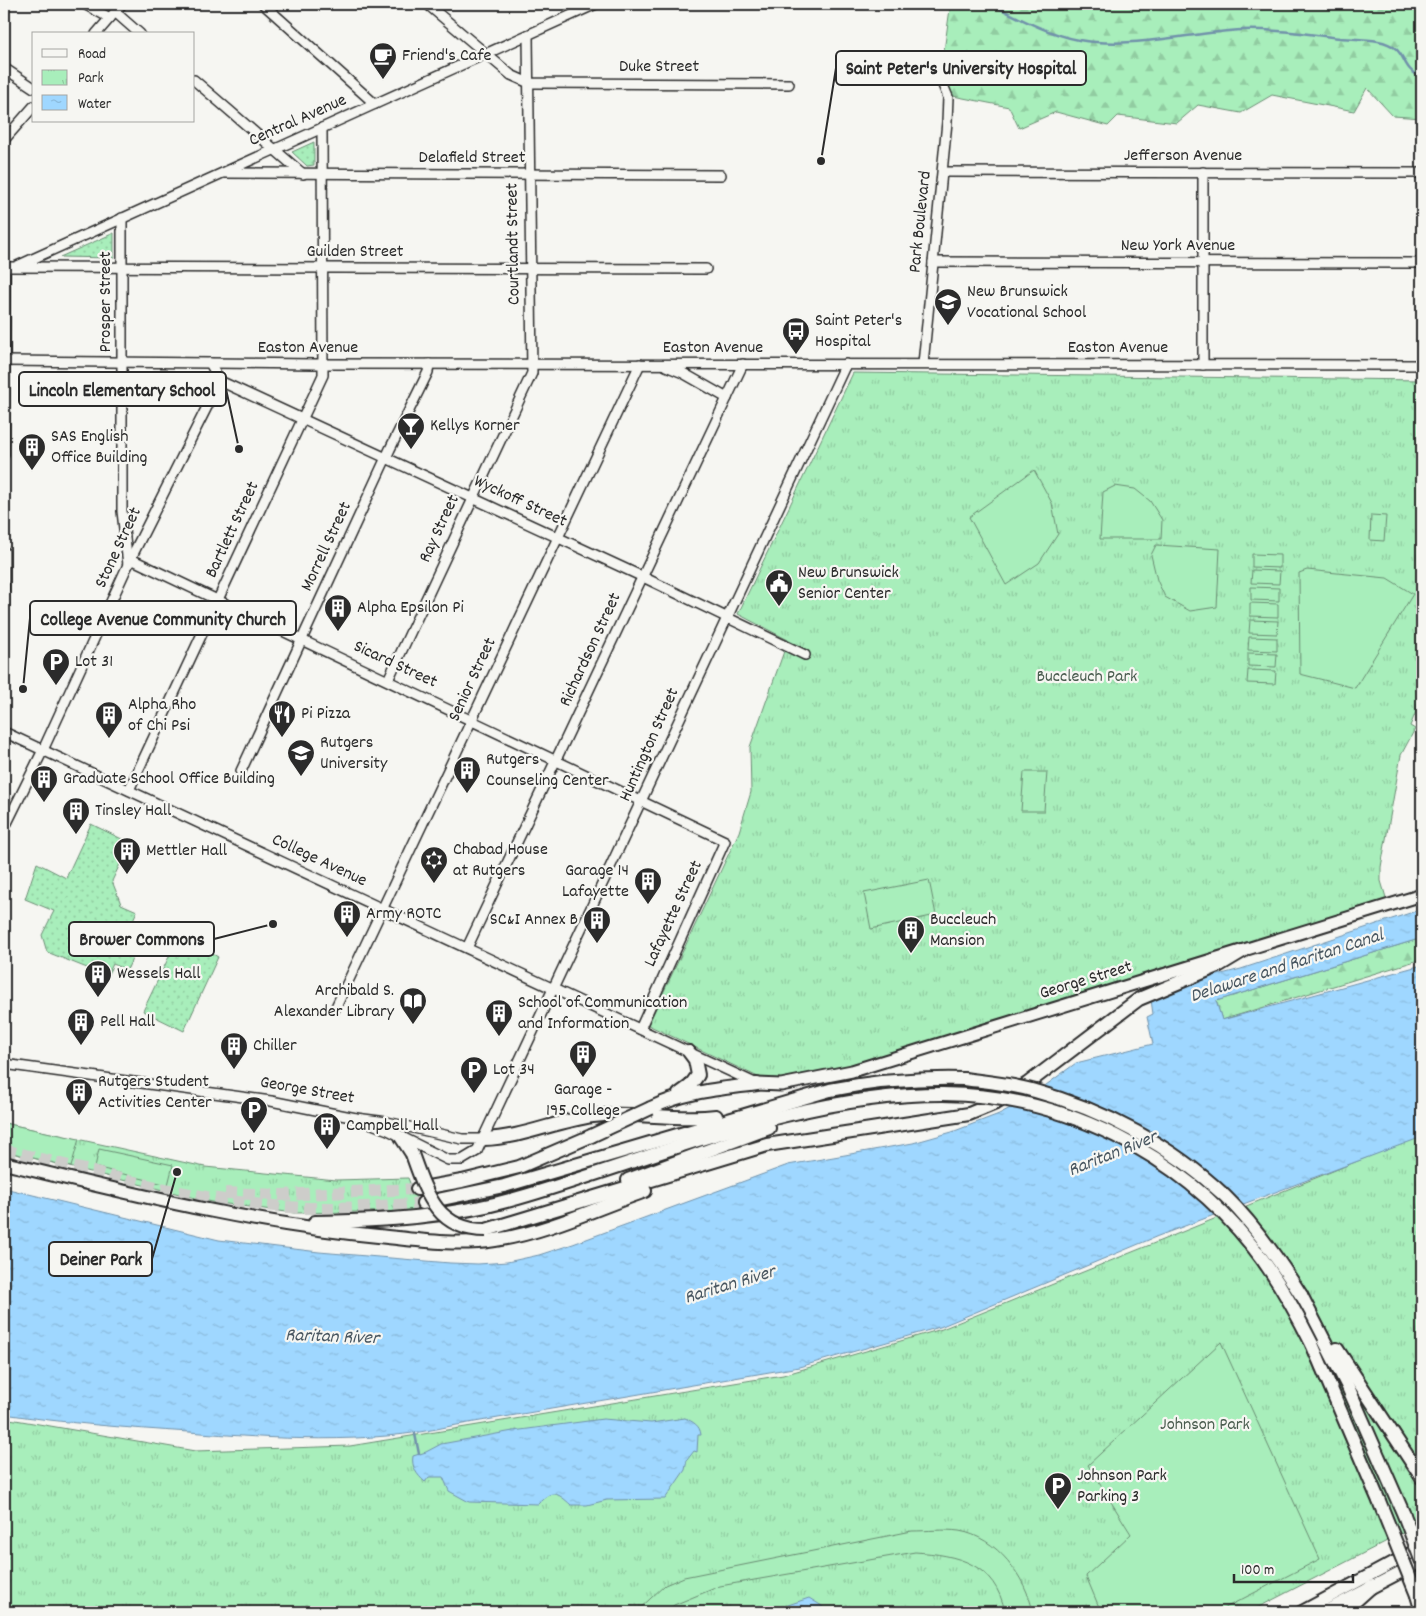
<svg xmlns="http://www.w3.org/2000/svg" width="1426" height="1616" font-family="Dekko,sans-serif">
<defs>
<pattern id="grass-dots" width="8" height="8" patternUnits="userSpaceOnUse" patternTransform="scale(1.25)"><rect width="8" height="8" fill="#a8eebb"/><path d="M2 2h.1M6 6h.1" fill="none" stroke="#91cca1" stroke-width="1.8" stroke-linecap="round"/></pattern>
<pattern id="forest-firs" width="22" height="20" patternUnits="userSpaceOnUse" patternTransform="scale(1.25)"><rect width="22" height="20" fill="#a8eebb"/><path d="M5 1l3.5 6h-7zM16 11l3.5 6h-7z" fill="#91cca1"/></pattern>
<pattern id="park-tufts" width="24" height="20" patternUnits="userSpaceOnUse" patternTransform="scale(1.25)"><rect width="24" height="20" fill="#a8eebb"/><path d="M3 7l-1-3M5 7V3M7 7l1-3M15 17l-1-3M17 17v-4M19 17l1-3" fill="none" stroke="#91cca1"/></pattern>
<pattern id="water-ripples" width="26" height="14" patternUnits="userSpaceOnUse" patternTransform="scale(1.25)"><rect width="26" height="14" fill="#9fd7ff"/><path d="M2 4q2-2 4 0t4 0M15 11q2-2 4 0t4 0" fill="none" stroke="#89b9db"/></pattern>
</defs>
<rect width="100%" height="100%" fill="#f6f6f2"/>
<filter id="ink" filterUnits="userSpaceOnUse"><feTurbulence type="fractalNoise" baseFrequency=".02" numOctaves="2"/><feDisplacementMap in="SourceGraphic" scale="10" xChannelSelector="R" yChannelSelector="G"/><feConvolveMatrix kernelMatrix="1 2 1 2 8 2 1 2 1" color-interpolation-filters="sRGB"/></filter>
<g filter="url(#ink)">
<!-- grass -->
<g fill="url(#grass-dots)" stroke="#6a8c73">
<polygon points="314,142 314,165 307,166 292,152"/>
<polygon points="114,233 114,258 60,257"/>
<polygon points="91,824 130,843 112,881 121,904 137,911 128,931 142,937 127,970 113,964 107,976 47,952 42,935 54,911 25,899 37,863 66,878"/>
<polygon points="178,938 191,944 193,942 218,957 184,1031 143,1011"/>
</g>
<!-- forest -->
<g fill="url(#forest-firs)" stroke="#6a8c73">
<polygon points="936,4 1422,4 1422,118 1393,116 1367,88 1354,111 1272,95 1241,113 1198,105 1177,123 1118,116 1108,126 1056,112 1019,128 1009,107 953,96 940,79 950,9"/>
<polygon points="1422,938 1422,959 1222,1020 1216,1001"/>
</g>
<!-- park -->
<g fill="url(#park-tufts)" stroke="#6a8c73">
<path d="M853 373 1422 380V698L1410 726 1415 729 1401 755 1381 867V881L1387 901 847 1068C817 1074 789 1082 758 1077L648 1025 739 832 751 792 750 747 788 640 738 614Z"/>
<polygon points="4,1123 205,1167 336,1180 408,1178 421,1211 294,1213 212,1202 4,1151"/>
<polygon points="1422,1135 1422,1523 1249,1612 4,1612 4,1418 195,1451 350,1446 783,1375 942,1329"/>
</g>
<!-- garden -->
<g fill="#a8eebb" stroke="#6a8c73">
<polygon points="1034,470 1052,503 1058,534 1039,563 1006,585 969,517"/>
<polygon points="1115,486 1135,489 1150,501 1162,520 1161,539 1100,539 1103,492"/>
<polygon points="1371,515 1386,516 1384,541 1370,540"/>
<polygon points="1156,545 1220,549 1217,607 1190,611 1165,597 1157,580 1151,555"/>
<polygon points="1252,554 1280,555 1280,568 1252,567"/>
<polygon points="1252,570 1280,571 1279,584 1251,583"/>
<polygon points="1307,570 1387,578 1413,594 1355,688 1300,674 1299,573"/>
<polygon points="1251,587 1279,588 1279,601 1251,600"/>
<polygon points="1250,603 1278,604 1278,617 1250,616"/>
<polygon points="1250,620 1278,621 1277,634 1249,633"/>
<polygon points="1249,637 1277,638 1277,651 1248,650"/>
<polygon points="1248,653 1277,654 1276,667 1248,666"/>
<polygon points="1248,670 1276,671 1275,684 1247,683"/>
<polygon points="1024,772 1047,772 1044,811 1021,811"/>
<polygon points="929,880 936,915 871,929 864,893"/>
<polygon points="4,1123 79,1139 71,1167 4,1151"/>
<polygon points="99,1149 173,1165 168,1185 95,1167"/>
<polygon points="1221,1342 1320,1559 1217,1612 1101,1612 1086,1576 1131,1534 1088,1465"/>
<path d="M912 1531C927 1531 944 1529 959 1531 997 1537 1026 1577 1033 1612H1005C995 1563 958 1555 915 1552L720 1586 674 1605 666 1612H636L665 1585 684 1577Z"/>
</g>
<!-- water -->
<g fill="url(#water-ripples)" stroke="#7192aa">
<path d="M1422 909V938L1216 1001 1222 1020 1422 965V1137L1158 1236 940 1327 799 1367 451 1426C369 1445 272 1439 189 1432 127 1428 65 1423 4 1414V1188L219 1240 319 1252 450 1263 478 1264 507 1262 539 1255 573 1244 788 1165 913 1143 952 1132 999 1114 1027 1099 1076 1063 1153 1044 1147 1017 1153 1014 1151 1000 1212 974 1218 975 1241 969Z"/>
<path d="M685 1418C693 1422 700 1425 701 1435H698L697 1452 694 1451 687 1460 685 1470 665 1499 607 1500 587 1505H571C557 1492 552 1489 538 1504L469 1502 449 1491 443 1477H429L425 1482C417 1475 411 1467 413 1456L426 1452 441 1444 513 1431 603 1419 651 1423Z"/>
<polygon points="809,1598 822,1606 825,1612 779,1612 788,1605"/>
</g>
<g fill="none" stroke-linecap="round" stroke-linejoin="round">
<!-- stream -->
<g stroke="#7192aa" stroke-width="2.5">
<path d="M991 4C1019 18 1048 34 1079 40 1132 49 1188 33 1242 30 1275 29 1308 34 1340 38 1353 39 1366 39 1378 41 1410 47 1398 69 1422 77"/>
<polyline points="415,1434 419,1454"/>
</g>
<!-- highway-tunnel -->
<g stroke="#cdcdca" stroke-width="12" stroke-dasharray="12 6" stroke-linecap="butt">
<path d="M4 1150C89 1170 176 1196 263 1205 317 1211 370 1207 423 1203"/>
<polyline points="225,1193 282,1195 417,1189"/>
</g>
<!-- minor casing -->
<g stroke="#2b2b2b" stroke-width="12">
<g id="minor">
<polyline points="84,4 110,18"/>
<polyline points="263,4 375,104"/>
<polyline points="427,4 511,75 529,83 789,84"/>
<polyline points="115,12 140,34"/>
<polyline points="96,34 122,4"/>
<polyline points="4,68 34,88"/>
<polyline points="194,80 303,174"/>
<polyline points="4,140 34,106"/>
<polyline points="943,172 1422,173"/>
<polyline points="225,173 721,175"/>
<polyline points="122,218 122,511 128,565"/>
<polyline points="933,262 1422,263"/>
<polyline points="17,266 596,4"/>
<polyline points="4,267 706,269"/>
<polyline points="4,361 315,364 1422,365"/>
<polyline points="923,364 947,122 948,97 943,85"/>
<polyline points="1203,365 1203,172"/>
<polyline points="666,366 683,373 727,398"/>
<polyline points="220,381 643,577 805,655"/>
<polyline points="4,455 5,267"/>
<polyline points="4,551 4,608"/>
<polyline points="131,559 725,841 640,1029"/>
<polyline points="388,680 532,373 528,35"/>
<polyline points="4,732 757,1084"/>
<polyline points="241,771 390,449 428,372 429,364"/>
<polyline points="129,790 323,375 322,128"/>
<polyline points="4,829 43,750 132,556 220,381 210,363"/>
<polyline points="467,948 743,364"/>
<polyline points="335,1009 640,364"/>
<polyline points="4,1064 271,1101 356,1118 387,1122 462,1139 484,1139"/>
<polyline points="356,1118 388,1130 448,1160 462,1160 477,1151 846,364"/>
</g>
</g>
<!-- major casing -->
<g stroke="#2b2b2b" stroke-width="15">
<g id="major">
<polyline points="757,1084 781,1085 852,1071 1422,895"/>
<polyline points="1301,1612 1422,1547"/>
<polyline points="1324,1612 1422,1561"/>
</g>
</g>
<!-- highway casing -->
<g stroke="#2b2b2b" stroke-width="16">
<g id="highway">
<polyline points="679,1094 690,1086 698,1075 695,1060 689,1052"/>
<path d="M651 1108C686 1091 720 1089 757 1084"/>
<polyline points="401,1137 412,1154"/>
<path d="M484 1139C522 1138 556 1121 593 1116 634 1111 675 1121 716 1116"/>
<path d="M4 1163C128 1193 251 1224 378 1236 417 1240 456 1246 495 1240 545 1233 597 1208 645 1191"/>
<polyline points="628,1180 769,1128"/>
<polyline points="417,1189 462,1181 519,1167 591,1136"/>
<path d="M423 1203 504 1186 830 1090C875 1081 918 1078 964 1079"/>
<path d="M315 1222C384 1221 452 1217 518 1198 657 1158 796 1094 943 1094"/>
<polyline points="486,1230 767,1145 969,1114 998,1102 1027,1084 1139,999 1218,966 1243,951"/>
<polyline points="1301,1295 1348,1387 1404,1515"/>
<polyline points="1312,1344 1379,1501"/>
<polyline points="1337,1349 1422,1478"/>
<polyline points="1417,1595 1422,1612"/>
<polyline points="1343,1612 1372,1586"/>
</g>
</g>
<!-- minor -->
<use href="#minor" stroke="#f6f6f2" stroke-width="9"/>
<!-- major -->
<use href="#major" stroke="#f6f6f2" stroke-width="11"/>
<!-- highway -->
<use href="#highway" stroke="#f6f6f2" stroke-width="12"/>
<!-- highway-bridge casing -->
<g stroke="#2b2b2b" stroke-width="16" stroke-linecap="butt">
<g id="highway-bridge">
<path d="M964 1079C987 1082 1012 1084 1035 1091 1104 1110 1172 1146 1225 1196 1255 1225 1279 1260 1301 1295"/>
<path d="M943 1094C1064 1095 1178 1153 1253 1247 1277 1277 1295 1310 1312 1344"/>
<polyline points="591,1136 651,1108"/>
<path d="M412 1154C426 1193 437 1230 486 1230"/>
<polyline points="1379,1501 1417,1595"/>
<polyline points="1404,1515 1422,1562"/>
</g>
</g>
<!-- highway-bridge -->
<use href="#highway-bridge" stroke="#f6f6f2" stroke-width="12"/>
</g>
</g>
<!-- icons -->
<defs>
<g id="cafe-pin" transform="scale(1.4375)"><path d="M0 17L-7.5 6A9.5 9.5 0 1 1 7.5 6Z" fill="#2b2b2b" stroke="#f6f6f2"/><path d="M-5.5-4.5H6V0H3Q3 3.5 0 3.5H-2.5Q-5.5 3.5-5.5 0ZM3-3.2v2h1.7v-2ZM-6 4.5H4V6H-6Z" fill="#fff"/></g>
<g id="school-pin" transform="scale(1.4375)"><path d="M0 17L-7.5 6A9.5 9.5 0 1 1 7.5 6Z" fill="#2b2b2b" stroke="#f6f6f2"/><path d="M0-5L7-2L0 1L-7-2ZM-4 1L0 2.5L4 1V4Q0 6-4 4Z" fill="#fff"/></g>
<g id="bus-pin" transform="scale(1.4375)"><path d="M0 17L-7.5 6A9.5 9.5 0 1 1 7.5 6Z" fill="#2b2b2b" stroke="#f6f6f2"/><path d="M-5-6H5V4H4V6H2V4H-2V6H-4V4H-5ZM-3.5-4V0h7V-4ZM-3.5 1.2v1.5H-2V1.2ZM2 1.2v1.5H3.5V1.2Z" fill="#fff"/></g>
<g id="bar-pin" transform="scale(1.4375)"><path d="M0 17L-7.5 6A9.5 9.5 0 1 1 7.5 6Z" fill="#2b2b2b" stroke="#f6f6f2"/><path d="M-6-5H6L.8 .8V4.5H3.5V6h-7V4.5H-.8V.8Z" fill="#fff"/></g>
<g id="building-pin" transform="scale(1.4375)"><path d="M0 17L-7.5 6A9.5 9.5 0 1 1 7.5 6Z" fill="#2b2b2b" stroke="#f6f6f2"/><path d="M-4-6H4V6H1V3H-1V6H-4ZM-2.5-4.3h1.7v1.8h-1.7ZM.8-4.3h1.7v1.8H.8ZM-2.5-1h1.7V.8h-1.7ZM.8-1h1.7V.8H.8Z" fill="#fff"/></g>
<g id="civic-pin" transform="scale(1.4375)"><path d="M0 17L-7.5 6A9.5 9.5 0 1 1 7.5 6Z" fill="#2b2b2b" stroke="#f6f6f2"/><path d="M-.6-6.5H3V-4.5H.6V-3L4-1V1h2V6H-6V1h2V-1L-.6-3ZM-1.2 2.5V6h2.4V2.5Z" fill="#fff"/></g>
<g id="parking-pin" transform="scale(1.4375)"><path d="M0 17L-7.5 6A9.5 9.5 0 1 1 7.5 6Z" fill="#2b2b2b" stroke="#f6f6f2"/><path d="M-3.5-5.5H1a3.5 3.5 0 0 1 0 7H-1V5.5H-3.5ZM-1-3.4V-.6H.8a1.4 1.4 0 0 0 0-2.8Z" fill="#fff"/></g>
<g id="restaurant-pin" transform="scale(1.4375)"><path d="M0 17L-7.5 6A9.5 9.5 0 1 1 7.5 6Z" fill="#2b2b2b" stroke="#f6f6f2"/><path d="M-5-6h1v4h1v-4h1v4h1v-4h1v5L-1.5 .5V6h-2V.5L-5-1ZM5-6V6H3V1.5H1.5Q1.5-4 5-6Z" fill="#fff"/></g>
<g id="university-pin" transform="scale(1.4375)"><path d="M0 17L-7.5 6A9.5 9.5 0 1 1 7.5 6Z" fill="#2b2b2b" stroke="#f6f6f2"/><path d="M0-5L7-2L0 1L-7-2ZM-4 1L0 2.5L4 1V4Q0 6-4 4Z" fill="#fff"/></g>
<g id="synagogue-pin" transform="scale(1.4375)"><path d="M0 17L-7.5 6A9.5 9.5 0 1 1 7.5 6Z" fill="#2b2b2b" stroke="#f6f6f2"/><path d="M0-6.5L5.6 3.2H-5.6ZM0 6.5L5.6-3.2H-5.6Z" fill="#fff"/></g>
<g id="library-pin" transform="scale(1.4375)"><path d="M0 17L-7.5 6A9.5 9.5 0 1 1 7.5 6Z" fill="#2b2b2b" stroke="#f6f6f2"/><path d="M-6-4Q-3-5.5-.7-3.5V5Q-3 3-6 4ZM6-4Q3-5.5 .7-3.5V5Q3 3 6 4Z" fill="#fff"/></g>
</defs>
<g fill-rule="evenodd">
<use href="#cafe-pin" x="383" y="56"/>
<use href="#school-pin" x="948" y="302"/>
<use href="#bus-pin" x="796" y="331"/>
<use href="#bar-pin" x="411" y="426"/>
<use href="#building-pin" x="32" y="447"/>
<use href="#civic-pin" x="779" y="583"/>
<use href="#building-pin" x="338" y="608"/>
<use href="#parking-pin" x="56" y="662"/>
<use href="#restaurant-pin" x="282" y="714"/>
<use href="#building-pin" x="109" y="715"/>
<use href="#university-pin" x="301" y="753"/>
<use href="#building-pin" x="467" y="770"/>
<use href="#building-pin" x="44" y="779"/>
<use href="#building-pin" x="76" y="811"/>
<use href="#building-pin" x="127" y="851"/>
<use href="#synagogue-pin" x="434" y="860"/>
<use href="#building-pin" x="648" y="881"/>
<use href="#building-pin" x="347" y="914"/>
<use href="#building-pin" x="597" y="920"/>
<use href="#building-pin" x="911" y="930"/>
<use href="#building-pin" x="98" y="974"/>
<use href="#library-pin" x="413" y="1001"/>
<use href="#building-pin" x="499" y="1013"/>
<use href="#building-pin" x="81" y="1022"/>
<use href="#building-pin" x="234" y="1046"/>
<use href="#building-pin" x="583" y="1054"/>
<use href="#parking-pin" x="474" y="1070"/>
<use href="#building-pin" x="79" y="1092"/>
<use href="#parking-pin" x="254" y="1110"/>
<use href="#building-pin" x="327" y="1126"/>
<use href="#parking-pin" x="1058" y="1486"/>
</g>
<g text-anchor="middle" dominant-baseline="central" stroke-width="4.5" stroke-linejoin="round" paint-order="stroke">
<!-- poi labels -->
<g font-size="18" fill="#2b2b2b" stroke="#f6f6f2" text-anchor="start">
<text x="402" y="56">Friend's Cafe</text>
<text x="967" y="292">New Brunswick<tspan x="967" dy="21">Vocational School</tspan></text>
<text x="815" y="321">Saint Peter's<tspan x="815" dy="21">Hospital</tspan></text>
<text x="430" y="426">Kellys Korner</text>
<text x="51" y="437">SAS English<tspan x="51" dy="21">Office Building</tspan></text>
<text x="798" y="573">New Brunswick<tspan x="798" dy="21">Senior Center</tspan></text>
<text x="357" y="608">Alpha Epsilon Pi</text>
<text x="75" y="662">Lot 31</text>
<text x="128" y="705">Alpha Rho<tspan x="128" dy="21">of Chi Psi</tspan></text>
<text x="301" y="714">Pi Pizza</text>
<text x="320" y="743">Rutgers<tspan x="320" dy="21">University</tspan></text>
<text x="486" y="760">Rutgers<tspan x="486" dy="21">Counseling Center</tspan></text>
<text x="63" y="779">Graduate School Office Building</text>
<text x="95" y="811">Tinsley Hall</text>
<text x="453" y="850">Chabad House<tspan x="453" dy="21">at Rutgers</tspan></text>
<text x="146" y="851">Mettler Hall</text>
<text x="629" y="871" text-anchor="end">Garage 14<tspan x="629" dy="21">Lafayette</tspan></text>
<text x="366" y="914">Army ROTC</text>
<text x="578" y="920" text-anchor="end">SC&amp;I Annex B</text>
<text x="930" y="920">Buccleuch<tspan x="930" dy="21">Mansion</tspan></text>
<text x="117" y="974">Wessels Hall</text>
<text x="394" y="991" text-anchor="end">Archibald S.<tspan x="394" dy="21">Alexander Library</tspan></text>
<text x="518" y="1003">School of Communication<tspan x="518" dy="21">and Information</tspan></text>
<text x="100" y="1022">Pell Hall</text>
<text x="253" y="1046">Chiller</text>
<text x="493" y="1070">Lot 34</text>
<text x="98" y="1082">Rutgers Student<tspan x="98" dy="21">Activities Center</tspan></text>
<text x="583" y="1090" text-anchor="middle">Garage -<tspan x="583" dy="21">195 College</tspan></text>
<text x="346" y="1126">Campbell Hall</text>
<text x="254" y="1146" text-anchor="middle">Lot 20</text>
<text x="1077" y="1476">Johnson Park<tspan x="1077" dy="21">Parking 3</tspan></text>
</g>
<!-- street labels -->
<g font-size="18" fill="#2b2b2b" stroke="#f6f6f2">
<text x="659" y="67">Duke Street</text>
<text transform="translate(298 121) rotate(-24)">Central Avenue</text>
<text x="1183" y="156">Jefferson Avenue</text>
<text x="472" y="158">Delafield Street</text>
<text transform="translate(921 222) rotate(-84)">Park Boulevard</text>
<text transform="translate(514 244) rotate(-91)">Courtlandt Street</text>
<text x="1178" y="246">New York Avenue</text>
<text x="355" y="252">Guilden Street</text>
<text transform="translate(106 302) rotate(-90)">Prosper Street</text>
<text x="308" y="348">Easton Avenue</text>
<text x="713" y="348">Easton Avenue</text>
<text x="1118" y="348">Easton Avenue</text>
<text transform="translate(520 502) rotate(25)">Wyckoff Street</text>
<text transform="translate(440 529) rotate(-65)">Ray Street</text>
<text transform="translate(233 530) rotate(-65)">Bartlett Street</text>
<text transform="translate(327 547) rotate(-65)">Morrell Street</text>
<text transform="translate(119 548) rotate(-65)">Stone Street</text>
<text transform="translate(591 650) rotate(-65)">Richardson Street</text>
<text transform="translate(395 665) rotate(25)">Sicard Street</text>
<text transform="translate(473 680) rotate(-65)">Senior Street</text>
<text transform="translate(650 745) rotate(-66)">Huntington Street</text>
<text transform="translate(319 861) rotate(25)">College Avenue</text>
<text transform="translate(674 914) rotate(-65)">Lafayette Street</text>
<text transform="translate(1086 981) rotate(-17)">George Street</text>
<text transform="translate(307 1091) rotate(10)">George Street</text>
</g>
<!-- park labels -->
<g font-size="18" fill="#4a5c4f" stroke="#f6f6f2">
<text x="1087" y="677">Buccleuch Park</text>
<text x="1205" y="1425">Johnson Park</text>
</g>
<!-- water labels -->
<g font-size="19" font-style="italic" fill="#485660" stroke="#f6f6f2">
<text transform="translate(1287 967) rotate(-18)">Delaware and Raritan Canal</text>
<text transform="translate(1113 1155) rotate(-22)">Raritan River</text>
<text transform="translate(730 1286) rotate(-17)">Raritan River</text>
<text transform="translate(332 1338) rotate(2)">Raritan River</text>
</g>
</g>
<!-- callouts -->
<path fill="none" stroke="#2b2b2b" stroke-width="2" d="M821 161L836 68M239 449L226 389M23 689L30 618M273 924L214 939M177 1172L152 1259"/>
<g fill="#2b2b2b" stroke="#f6f6f2" stroke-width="2">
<circle cx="821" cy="161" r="5"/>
<circle cx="239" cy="449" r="5"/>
<circle cx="23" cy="689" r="5"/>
<circle cx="273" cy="924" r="5"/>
<circle cx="177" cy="1172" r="5"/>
</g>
<g fill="#f6f6f2" stroke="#2b2b2b" stroke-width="2">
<rect x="836" y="51" width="250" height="34" rx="5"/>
<rect x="19" y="372" width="207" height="34" rx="5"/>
<rect x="30" y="601" width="266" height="34" rx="5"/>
<rect x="69" y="922" width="145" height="34" rx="5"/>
<rect x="49" y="1242" width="103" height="34" rx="5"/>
</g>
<g font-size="19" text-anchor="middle" font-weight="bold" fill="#2b2b2b">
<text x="961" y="74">Saint Peter's University Hospital</text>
<text x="122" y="396">Lincoln Elementary School</text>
<text x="163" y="625">College Avenue Community Church</text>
<text x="142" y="945">Brower Commons</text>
<text x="101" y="1265">Deiner Park</text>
</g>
<!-- margin -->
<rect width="1426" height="1616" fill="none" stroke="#f6f6f2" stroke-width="20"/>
<rect x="10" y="10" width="1406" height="1596" fill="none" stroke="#2b2b2b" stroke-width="2" filter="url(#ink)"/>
<!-- legend -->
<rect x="32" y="32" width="162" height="90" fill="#f6f6f2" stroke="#a5a5a2"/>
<rect x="42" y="49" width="25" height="8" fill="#f6f6f2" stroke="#a5a5a2"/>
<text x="78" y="58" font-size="15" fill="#2b2b2b">Road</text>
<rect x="42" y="70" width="25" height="15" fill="url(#park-tufts)" stroke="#a5a5a2"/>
<text x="78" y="82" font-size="15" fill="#2b2b2b">Park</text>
<rect x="42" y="95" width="25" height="15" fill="url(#water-ripples)" stroke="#a5a5a2"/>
<text x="78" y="108" font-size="15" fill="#2b2b2b">Water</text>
<!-- scale -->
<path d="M1234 1574v8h119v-8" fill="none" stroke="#2b2b2b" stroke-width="2.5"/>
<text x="1241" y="1574" font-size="15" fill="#2b2b2b" stroke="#f6f6f2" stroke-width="4" paint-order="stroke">100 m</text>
</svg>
